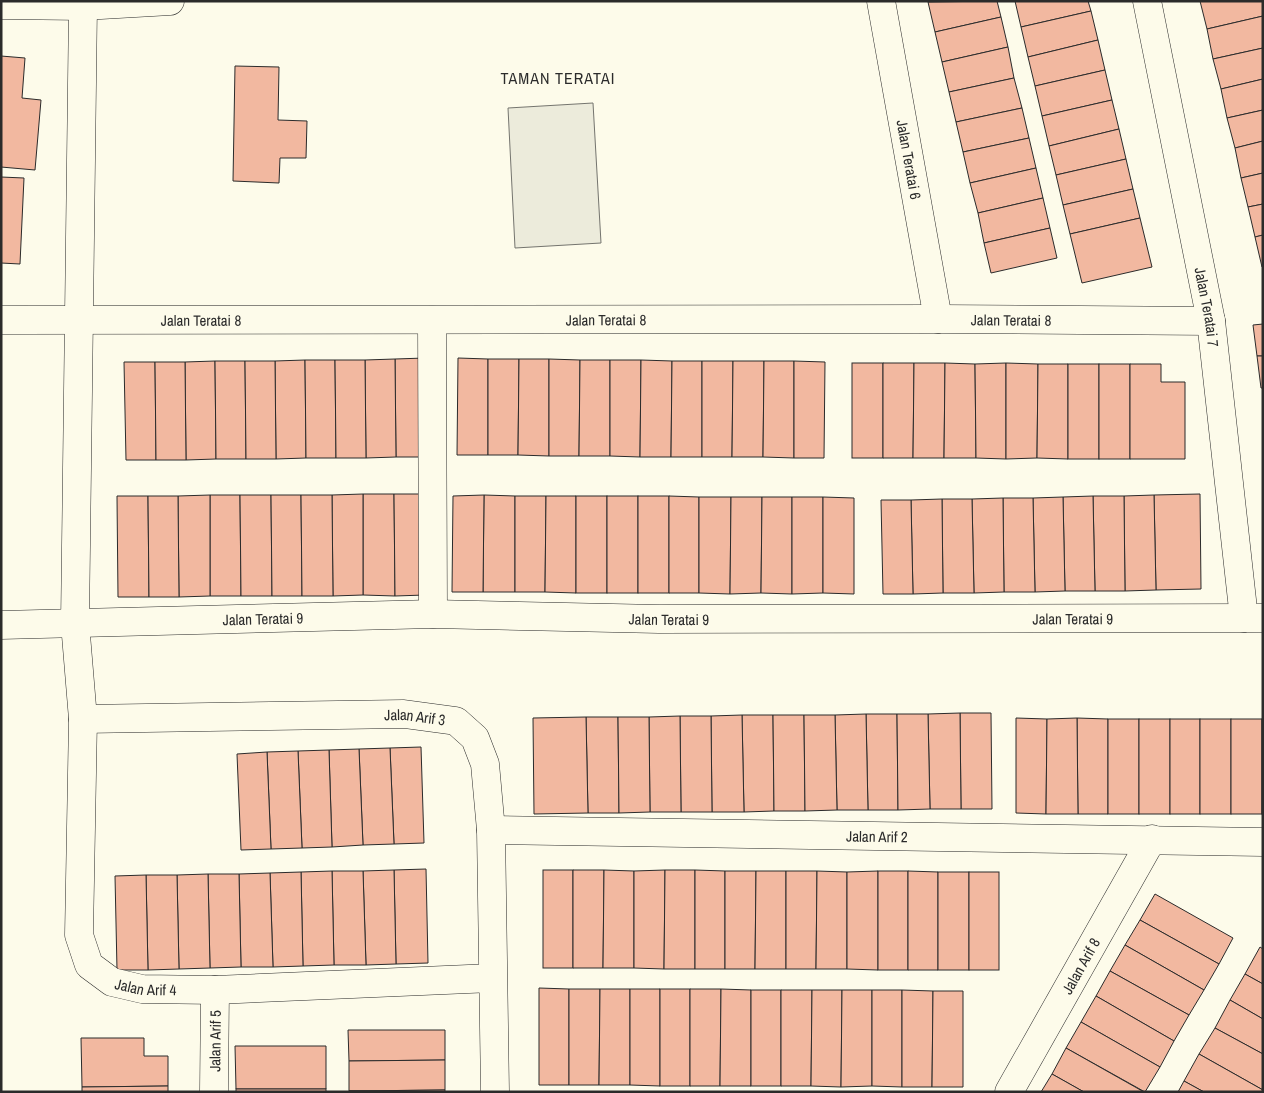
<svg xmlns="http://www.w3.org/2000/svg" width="1264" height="1093" font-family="'Archivo Narrow',sans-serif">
<rect width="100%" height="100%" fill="#fdfbea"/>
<!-- green -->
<polygon fill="#ecebdb" stroke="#74746e" points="593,103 601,243 515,248 508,108"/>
<!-- building -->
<g fill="#f2b8a0" stroke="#2b2b2b">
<polygon points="997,1 1001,17 935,32 928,2"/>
<polygon points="1015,1 1088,1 1091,11 1021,27"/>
<polygon points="1200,1 1263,1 1263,16 1207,29"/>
<polygon points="1091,11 1098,40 1028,57 1021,27"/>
<polygon points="1263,16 1263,48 1213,59 1207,29"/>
<polygon points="1001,17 1008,47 942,62 935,32"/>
<polygon points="1098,40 1105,70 1035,86 1028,57"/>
<polygon points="1008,47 1014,78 949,92 942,62"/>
<polygon points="1263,48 1263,79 1221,89 1213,59"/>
<polygon points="1,56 25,58 22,98 41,100 35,170 1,167"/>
<polygon points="235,66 279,67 278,120 307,121 306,158 280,158 279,183 233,181"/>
<polygon points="1105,70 1112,100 1042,116 1035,86"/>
<polygon points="1014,78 1022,108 956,122 949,92"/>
<polygon points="1263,79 1263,110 1227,118 1221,89"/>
<polygon points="1112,100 1119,129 1049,146 1042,116"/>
<polygon points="1022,108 1029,138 963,152 956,122"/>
<polygon points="1263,110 1263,141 1235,148 1227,118"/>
<polygon points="1119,129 1126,159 1056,175 1049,146"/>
<polygon points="1029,138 1036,168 970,183 963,152"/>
<polygon points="1263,141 1263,173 1241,178 1235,148"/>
<polygon points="1126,159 1133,189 1063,205 1056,175"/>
<polygon points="1036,168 1043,198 978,213 970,183"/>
<polygon points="1263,173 1263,204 1248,207 1241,178"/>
<polygon points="1,177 24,178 20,264 1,263"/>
<polygon points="1133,189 1140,218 1070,234 1063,205"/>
<polygon points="1043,198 1050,228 984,243 978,213"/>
<polygon points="1263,204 1263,235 1255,237 1248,207"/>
<polygon points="1140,218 1152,267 1082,283 1070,234"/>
<polygon points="1050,228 1057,258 991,273 984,243"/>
<polygon points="1263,235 1263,266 1262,267 1255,237"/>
<polygon points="1263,324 1263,356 1257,356 1253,325"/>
<polygon points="1257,356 1263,356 1263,388 1261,388"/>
<polygon points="425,358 426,457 396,457 395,359"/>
<polygon points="458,358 488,359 488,455 457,455"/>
<polygon points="395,359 396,457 366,458 365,360"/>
<polygon points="488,359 519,359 518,455 488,455"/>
<polygon points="519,359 549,359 549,456 518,455"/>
<polygon points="549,359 580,360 579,456 549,456"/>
<polygon points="305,360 306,458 276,459 275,361"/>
<polygon points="305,360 335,360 336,458 306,458"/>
<polygon points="335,360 365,360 366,458 336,458"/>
<polygon points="580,360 610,360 610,456 579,456"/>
<polygon points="610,360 641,360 640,457 610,456"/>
<polygon points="641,360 672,361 671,457 640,457"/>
<polygon points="215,361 216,459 186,460 185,362"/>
<polygon points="215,361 245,361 246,459 216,459"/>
<polygon points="245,361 275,361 276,459 246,459"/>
<polygon points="672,361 702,361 702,457 671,457"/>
<polygon points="702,361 733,361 732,457 702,457"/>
<polygon points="733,361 764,361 763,457 732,457"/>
<polygon points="764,361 794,361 794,458 763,457"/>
<polygon points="794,361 825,362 824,458 794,458"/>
<polygon points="124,362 155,362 156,460 126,460"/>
<polygon points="155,362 185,362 186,460 156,460"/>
<rect x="852" y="363" width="31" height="95"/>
<polygon points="883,363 914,363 913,458 883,458"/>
<polygon points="914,363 945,363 944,458 913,458"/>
<polygon points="945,363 975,364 976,458 944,458"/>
<polygon points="1006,363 1006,459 976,458 975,364"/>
<polygon points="1006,363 1038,364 1037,458 1006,459"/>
<polygon points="1038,364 1068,364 1068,459 1037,458"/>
<rect x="1068" y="364" width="31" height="95"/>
<rect x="1099" y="364" width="31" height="95"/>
<polygon points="1130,364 1161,364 1161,382 1185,382 1185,459 1130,459"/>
<polygon points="363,494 394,494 395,596 363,595"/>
<polygon points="363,494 363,595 333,596 332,495"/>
<polygon points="394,494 424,494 425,595 395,596"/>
<polygon points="1200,494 1201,589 1156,590 1154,495"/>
<polygon points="210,495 240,495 241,596 210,596"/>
<polygon points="210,495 210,596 179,597 178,496"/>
<polygon points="240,495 271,495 272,596 241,596"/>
<polygon points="271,495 301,495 302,596 272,596"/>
<polygon points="301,495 332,495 333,596 302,596"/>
<polygon points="484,495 515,496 515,592 483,592"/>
<polygon points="484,495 483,592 452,592 453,496"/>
<polygon points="1154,495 1156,590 1125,591 1124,496"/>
<polygon points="117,496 148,496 149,597 118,597"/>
<polygon points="148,496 178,496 179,597 149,597"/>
<polygon points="515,496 546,496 545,592 515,592"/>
<polygon points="546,496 576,496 576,593 545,592"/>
<rect x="576" y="496" width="31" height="97"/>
<rect x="607" y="496" width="31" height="97"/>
<rect x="638" y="496" width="31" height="97"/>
<polygon points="669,496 699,497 699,593 669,593"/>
<polygon points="1093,496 1124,496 1125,591 1095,591"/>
<polygon points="1093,496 1095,591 1065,591 1063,497"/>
<polygon points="699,497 731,497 730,594 699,593"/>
<polygon points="731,497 762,497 761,593 730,594"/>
<polygon points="762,497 792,497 792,594 761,593"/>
<polygon points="792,497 823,497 823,593 792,594"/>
<polygon points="823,497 854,498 854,594 823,593"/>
<polygon points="1063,497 1065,591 1035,592 1033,498"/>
<polygon points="1003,498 1033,498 1035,592 1004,592"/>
<polygon points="1003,498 1004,592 974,593 972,499"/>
<polygon points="942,499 972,499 974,593 943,593"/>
<polygon points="942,499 943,593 913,594 911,500"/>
<polygon points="881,500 911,500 913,594 883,594"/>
<polygon points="960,713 991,713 992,809 961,809"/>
<polygon points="960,713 961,809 930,809 928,714"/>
<polygon points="866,714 897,714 898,810 868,810"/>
<polygon points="866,714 868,810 837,810 835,715"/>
<polygon points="897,714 928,714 930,809 898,810"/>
<polygon points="742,715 773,715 774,811 744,812"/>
<polygon points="742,715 744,812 712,812 711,716"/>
<polygon points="773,715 804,715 805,811 774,811"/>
<polygon points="804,715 835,715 837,810 805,811"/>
<polygon points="680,716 711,716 712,812 681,812"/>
<polygon points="680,716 681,812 650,812 649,717"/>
<polygon points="586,717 618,717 619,813 588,813"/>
<polygon points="586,717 588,813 534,814 533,718"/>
<polygon points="618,717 649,717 650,812 619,813"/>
<polygon points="1016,718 1047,719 1046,814 1016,813"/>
<polygon points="1077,718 1108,719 1108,814 1078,814"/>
<polygon points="1077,718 1078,814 1046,814 1047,719"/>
<rect x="1108" y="719" width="31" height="95"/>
<rect x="1139" y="719" width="31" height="95"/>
<rect x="1170" y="719" width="30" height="95"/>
<rect x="1200" y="719" width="31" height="95"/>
<rect x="1231" y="719" width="31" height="95"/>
<rect x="1262" y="719" width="1" height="95"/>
<polygon points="421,747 424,843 394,844 390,748"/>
<polygon points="390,748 394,844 363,845 359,749"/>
<polygon points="359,749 363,845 332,847 329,750"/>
<polygon points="329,750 332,847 302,848 298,751"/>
<polygon points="298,751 302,848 271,849 267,752"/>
<polygon points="267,752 271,849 241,850 237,754"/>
<polygon points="426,869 428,963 396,964 394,870"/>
<polygon points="394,870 396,964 366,965 363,871"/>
<rect x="543" y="870" width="30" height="98"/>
<polygon points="573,870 604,870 603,968 573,968"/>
<polygon points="604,870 634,871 634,968 603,968"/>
<polygon points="665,870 664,969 634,968 634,871"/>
<polygon points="665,870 695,870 695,969 664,969"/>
<polygon points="695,870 725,871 725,969 695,969"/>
<polygon points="332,871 363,871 366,965 334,965"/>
<polygon points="332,871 334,965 303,966 301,872"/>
<polygon points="725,871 756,871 755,969 725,969"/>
<polygon points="756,871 786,871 786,969 755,969"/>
<polygon points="786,871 817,871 816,969 786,969"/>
<polygon points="817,871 847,872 847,969 816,969"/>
<polygon points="878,871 878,970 847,969 847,872"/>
<rect x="878" y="871" width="30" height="99"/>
<polygon points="908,871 938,872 938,970 908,970"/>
<polygon points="301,872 303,966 273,967 270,873"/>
<rect x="938" y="872" width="31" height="98"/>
<rect x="969" y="872" width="30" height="98"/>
<polygon points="270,873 273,967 241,967 239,874"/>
<polygon points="208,874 239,874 241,967 210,968"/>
<polygon points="208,874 210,968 179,969 177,875"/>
<polygon points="146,875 177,875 179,969 148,970"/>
<polygon points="146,875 148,970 117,970 115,876"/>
<polygon points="1155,894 1233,938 1219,964 1140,920"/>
<polygon points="1140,920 1219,964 1204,990 1125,945"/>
<polygon points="1125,945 1204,990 1189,1015 1110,971"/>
<polygon points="1260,947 1263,949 1263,984 1245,974"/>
<polygon points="1110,971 1189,1015 1174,1041 1096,996"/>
<polygon points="1245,974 1263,984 1263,1019 1230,1000"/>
<polygon points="539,988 569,989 569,1085 539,1085"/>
<polygon points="569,989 600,989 599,1085 569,1085"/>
<polygon points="600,989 630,989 630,1085 599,1085"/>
<polygon points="630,989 660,989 660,1086 630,1085"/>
<rect x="660" y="989" width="30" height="97"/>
<polygon points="690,989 721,989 720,1086 690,1086"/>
<polygon points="721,989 751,990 751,1086 720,1086"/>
<rect x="751" y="990" width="30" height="96"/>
<polygon points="781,990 812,990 811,1086 781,1086"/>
<polygon points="812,990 842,990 841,1087 811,1086"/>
<polygon points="842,990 872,990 872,1086 841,1087"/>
<polygon points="872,990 902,990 902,1087 872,1086"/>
<polygon points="902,990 933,991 932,1087 902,1087"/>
<polygon points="933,991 963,991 963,1087 932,1087"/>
<polygon points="1096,996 1174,1041 1160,1067 1081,1022"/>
<polygon points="1230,1000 1263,1019 1263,1054 1215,1028"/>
<polygon points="1081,1022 1160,1067 1145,1092 1066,1048"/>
<polygon points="1215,1028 1263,1054 1263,1090 1199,1054"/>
<polygon points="348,1030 445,1030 445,1060 349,1061"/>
<polygon points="81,1038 144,1038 144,1056 168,1056 168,1086 82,1087"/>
<polygon points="235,1046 326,1046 326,1089 236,1089"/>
<polygon points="1066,1048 1144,1092 1084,1092 1052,1074"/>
<polygon points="1199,1054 1263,1090 1263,1092 1204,1092 1184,1081"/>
<polygon points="445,1060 445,1090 349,1091 349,1061"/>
<polygon points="1052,1074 1084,1092 1041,1092"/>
<polygon points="1184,1081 1204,1092 1178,1092"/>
<polygon points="168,1086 168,1092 82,1092 82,1087"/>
<rect x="236" y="1089" width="90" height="3"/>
<polygon points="445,1090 445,1092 349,1091"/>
</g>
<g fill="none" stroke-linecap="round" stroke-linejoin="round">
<!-- minor casing -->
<g stroke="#2b2b2b" stroke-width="29">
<g id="minor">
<path id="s1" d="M881 1 938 319"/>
<path id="s2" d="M1147 1 1211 321 1244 618"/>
<polyline points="1,5 83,6 170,1"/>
<path id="s3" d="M83 6 75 623 83 719 79 935 89 965 112 982 142 989 215 990 492 978"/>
<path id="s4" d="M1 320 938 319 1211 321"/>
<polyline points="432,320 433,614"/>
<path id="s5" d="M1 625 433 614 659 619 1263 618"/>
<path id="s6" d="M83 719 404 714 456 721 475 738 485 764 491 830 495 1092"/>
<path id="s7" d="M491 830 1263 842"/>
<path id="s8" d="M214 1092 215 990"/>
<path id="s9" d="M1009 1092 1152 839"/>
</g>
</g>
<!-- minor -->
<use href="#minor" stroke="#fdfbea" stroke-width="28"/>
</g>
<g text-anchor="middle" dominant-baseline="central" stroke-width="4" stroke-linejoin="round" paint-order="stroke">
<!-- street labels -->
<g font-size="15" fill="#2b2b2b" stroke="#fdfbea">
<text stroke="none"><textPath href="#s1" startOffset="161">Jalan Teratai 6</textPath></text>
<text stroke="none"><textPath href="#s2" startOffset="312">Jalan Teratai 7</textPath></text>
<text stroke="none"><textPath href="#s4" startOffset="200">Jalan Teratai 8</textPath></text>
<text stroke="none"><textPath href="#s4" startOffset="605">Jalan Teratai 8</textPath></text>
<text stroke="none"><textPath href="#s4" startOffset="1010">Jalan Teratai 8</textPath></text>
<text stroke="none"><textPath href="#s5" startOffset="262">Jalan Teratai 9</textPath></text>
<text stroke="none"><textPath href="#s5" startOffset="668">Jalan Teratai 9</textPath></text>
<text stroke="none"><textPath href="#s5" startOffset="1072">Jalan Teratai 9</textPath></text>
<text stroke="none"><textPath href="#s6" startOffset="332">Jalan Arif 3</textPath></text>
<text stroke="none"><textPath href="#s7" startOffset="386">Jalan Arif 2</textPath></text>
<text stroke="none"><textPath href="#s9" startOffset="145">Jalan Arif 8</textPath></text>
<text stroke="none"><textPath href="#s3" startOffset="1024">Jalan Arif 4</textPath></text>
<text stroke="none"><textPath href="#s8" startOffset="51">Jalan Arif 5</textPath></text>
</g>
<!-- neighbourhood labels -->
<g font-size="16" letter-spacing="1" fill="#2b2b2b" stroke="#fdfbea">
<text x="558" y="78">TAMAN TERATAI</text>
</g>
</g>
<!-- border -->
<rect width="1264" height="1093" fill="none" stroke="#2b2b2b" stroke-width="5"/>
</svg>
